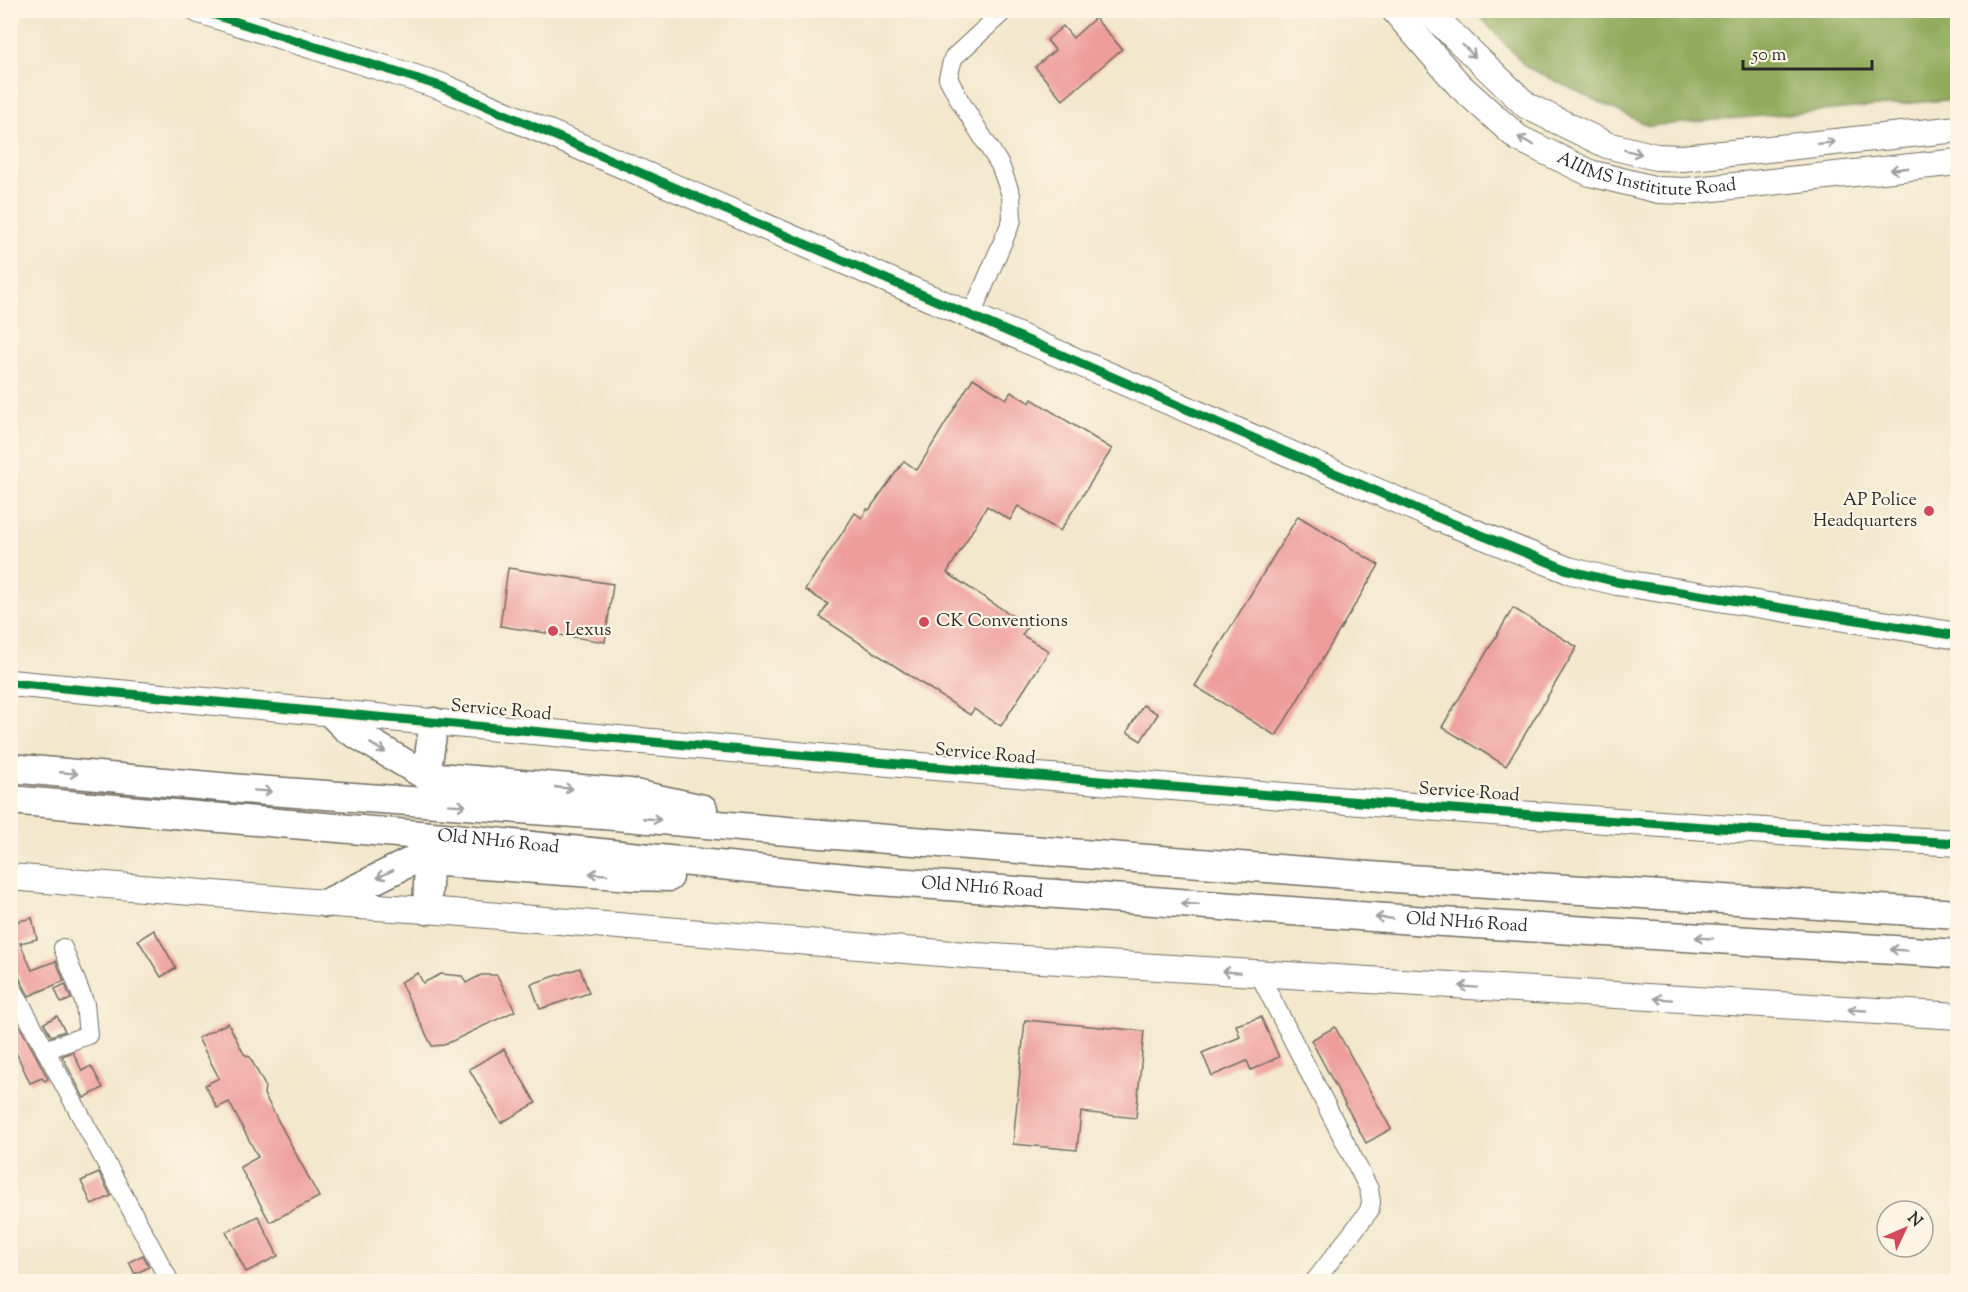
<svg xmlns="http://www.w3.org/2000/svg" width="1968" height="1292" font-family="'Sorts Mill Goudy',serif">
<rect width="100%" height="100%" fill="#fcf5e5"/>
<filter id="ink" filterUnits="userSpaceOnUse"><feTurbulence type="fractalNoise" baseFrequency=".0167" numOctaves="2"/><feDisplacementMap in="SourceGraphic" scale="12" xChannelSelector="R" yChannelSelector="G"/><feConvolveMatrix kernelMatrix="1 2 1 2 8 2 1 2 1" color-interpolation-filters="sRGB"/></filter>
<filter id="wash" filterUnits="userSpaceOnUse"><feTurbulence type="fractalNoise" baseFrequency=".008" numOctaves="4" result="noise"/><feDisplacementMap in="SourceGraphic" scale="24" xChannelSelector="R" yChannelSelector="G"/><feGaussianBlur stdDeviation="1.35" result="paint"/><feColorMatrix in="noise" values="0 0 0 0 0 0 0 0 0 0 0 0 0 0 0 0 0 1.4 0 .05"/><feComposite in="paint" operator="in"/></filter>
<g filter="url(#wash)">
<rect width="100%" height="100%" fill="#f3e7cc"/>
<!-- forest -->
<polygon fill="#90ab5d" stroke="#5e6b44" stroke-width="1.5" points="1475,11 1957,11 1957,99 1649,126 1526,67"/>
<g id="blocks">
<!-- building -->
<g fill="#ee9d9b">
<polygon points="1095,18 1122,49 1063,100 1035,67 1055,50 1047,40 1063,26 1073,38"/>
<polygon points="973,378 1006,399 1011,392 1030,403 1032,399 1112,449 1060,531 1018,506 1010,520 987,506 947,573 1028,626 1022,635 1049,651 1001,726 974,709 970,715 820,617 828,604 805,590 855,513 862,518 867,509 869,510 904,461 917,470"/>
<polygon points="1298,516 1379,565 1276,736 1195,686"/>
<polygon points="508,568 613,584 605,642 500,626"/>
<polygon points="1513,608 1577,647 1506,766 1442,727"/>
<polygon points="1143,705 1158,714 1141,741 1127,732"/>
<polygon points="32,918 37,939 20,943 32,970 56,961 64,981 29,996 14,968 10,970 10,923"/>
<polygon points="154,930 176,968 161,977 138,940"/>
<polygon points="580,968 589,993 540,1009 531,984"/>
<polygon points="418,973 423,983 441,974 462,976 466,983 481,975 497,975 515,1011 444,1045 432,1046 400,982"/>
<polygon points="65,984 71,999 61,1003 55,989"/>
<polygon points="10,1009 35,1054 48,1079 45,1081 42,1078 30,1083 10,1039"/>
<polygon points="57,1016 65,1031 51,1036 44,1023"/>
<polygon points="1261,1017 1279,1057 1251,1070 1247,1061 1212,1076 1202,1053 1240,1037 1236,1025"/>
<polygon points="1025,1020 1144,1031 1136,1118 1081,1112 1077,1150 1013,1144"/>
<polygon points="228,1023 244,1054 250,1057 265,1086 264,1094 319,1197 270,1222 240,1167 258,1157 229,1102 217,1108 205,1085 219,1078 198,1038"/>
<polygon points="1335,1027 1391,1129 1366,1143 1311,1040"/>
<polygon points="504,1049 536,1103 501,1123 469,1069"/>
<polygon points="73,1052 82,1071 91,1066 103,1088 84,1098 62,1056"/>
<polygon points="99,1173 111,1196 92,1205 81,1181"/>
<polygon points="258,1216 278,1256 246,1272 226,1232"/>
<polygon points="143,1255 149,1267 135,1274 129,1262"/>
</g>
</g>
</g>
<g filter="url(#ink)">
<use href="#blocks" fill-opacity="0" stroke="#716d63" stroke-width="1.5"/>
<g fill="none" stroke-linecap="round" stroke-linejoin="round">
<!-- street casing -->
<g stroke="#716d63" stroke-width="20">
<g id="street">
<polyline points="971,316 1012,220 1011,195 1000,165 960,101 948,78 953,58 1005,10"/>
<polyline points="1259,974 1369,1189 1371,1202 1369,1211 1314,1282"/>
<polyline points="10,984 170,1282"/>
<polyline points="45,1050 88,1035 85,1004 63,948"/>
</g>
</g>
<!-- secondary casing -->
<g stroke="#716d63" stroke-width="28">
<g id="secondary">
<polyline points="199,10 440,86 1429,514 1568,570 1617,582 1958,636"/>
<path id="s1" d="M1394 10 1460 86 1518 138 1590 173 1658 190 1686 191 1958 162"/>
<polyline points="1427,10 1527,106 1607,145 1656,157 1683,158 1958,129"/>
<path d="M10 683C659 743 1307 805 1958 843"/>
<polyline points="10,877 360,906 427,910 977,956 1958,1016"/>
</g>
</g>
<!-- primary casing -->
<g stroke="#716d63" stroke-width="31">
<g id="primary">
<polyline points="331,713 346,728 426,776 630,793 703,809"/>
<polyline points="10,768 242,789 603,815 822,834 1409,879 1958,914"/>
<polyline points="426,776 434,722"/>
<path id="s2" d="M10 800 455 838 866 880 1427 921 1958 954"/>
<polyline points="327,903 414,860 633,876 669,877"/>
<polyline points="427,910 429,861"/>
</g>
</g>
<!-- street -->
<use href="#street" stroke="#fff" stroke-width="18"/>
<!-- secondary -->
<use href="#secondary" stroke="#fff" stroke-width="26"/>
<!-- primary -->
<use href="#primary" stroke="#fff" stroke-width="28"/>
<!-- cycleway casing -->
<g stroke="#fcf5e5" stroke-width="13">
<g id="cycleway">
<polyline points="199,10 440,86 1429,514 1568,570 1617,582 1958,636"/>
<path d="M10 683C659 743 1307 805 1958 843"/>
</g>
</g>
<!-- cycleway -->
<use href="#cycleway" stroke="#00873e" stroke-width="9"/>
</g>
<!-- one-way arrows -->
<defs><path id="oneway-shaft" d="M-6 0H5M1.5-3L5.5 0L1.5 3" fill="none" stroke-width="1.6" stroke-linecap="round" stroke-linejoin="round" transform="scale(1.5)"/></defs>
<g stroke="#a0a0a0">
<use href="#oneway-shaft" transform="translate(1469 51) rotate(44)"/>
<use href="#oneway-shaft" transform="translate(1526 141) rotate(-152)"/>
<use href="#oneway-shaft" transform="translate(1826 143) rotate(-6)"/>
<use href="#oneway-shaft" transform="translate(1633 152) rotate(14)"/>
<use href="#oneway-shaft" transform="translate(1899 169) rotate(174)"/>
<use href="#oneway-shaft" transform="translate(378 748) rotate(31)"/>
<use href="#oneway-shaft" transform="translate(69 773) rotate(5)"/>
<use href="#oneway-shaft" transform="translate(564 788) rotate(5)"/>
<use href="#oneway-shaft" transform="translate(263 791) rotate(4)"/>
<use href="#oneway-shaft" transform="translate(457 805) rotate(4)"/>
<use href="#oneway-shaft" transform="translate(652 819) rotate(5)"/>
<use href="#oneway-shaft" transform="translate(385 874) rotate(154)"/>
<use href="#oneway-shaft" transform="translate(598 874) rotate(-176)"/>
<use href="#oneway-shaft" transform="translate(1190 904) rotate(-176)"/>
<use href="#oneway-shaft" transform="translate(1384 918) rotate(-176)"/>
<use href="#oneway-shaft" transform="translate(1704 938) rotate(-176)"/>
<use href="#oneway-shaft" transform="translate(1899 950) rotate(-176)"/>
<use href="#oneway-shaft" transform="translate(1231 972) rotate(-176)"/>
<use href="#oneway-shaft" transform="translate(1468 987) rotate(-176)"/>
<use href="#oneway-shaft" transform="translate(1663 999) rotate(-176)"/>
<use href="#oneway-shaft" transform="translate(1857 1010) rotate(-177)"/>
</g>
</g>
<!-- markers -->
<g fill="#d1495b" stroke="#fcf5e5" stroke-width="2">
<circle cx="1929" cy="511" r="6"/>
<circle cx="924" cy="622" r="6"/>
<circle cx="553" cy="631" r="6"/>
</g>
<g text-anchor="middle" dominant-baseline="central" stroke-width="4.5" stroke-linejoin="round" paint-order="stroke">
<!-- street labels -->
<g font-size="18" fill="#2b2b2b" stroke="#fcf5e5">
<text stroke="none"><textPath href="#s1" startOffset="315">AIIIMS Instititute Road</textPath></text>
<text transform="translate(501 711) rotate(5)">Service Road</text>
<text transform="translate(985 755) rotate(5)">Service Road</text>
<text transform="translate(1469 793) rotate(4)">Service Road</text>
<text stroke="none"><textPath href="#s2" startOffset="490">Old NH16 Road</textPath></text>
<text stroke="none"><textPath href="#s2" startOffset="976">Old NH16 Road</textPath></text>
<text stroke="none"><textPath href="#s2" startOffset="1462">Old NH16 Road</textPath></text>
</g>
<!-- poi labels -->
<g font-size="18" fill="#2b2b2b" stroke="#fcf5e5" text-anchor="start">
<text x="1917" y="501" text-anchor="end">AP Police<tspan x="1917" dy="21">Headquarters</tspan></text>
<text x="936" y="622">CK Conventions</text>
<text x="565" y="631">Lexus</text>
</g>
</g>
<!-- margin -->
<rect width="1968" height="1292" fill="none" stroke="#fcf5e5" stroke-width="36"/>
<!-- north arrow -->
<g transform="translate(1905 1229) rotate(46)"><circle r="28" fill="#fcf5e5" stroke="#a8a49b" stroke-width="1.5"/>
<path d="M0-4.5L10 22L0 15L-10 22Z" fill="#d1495b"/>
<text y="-9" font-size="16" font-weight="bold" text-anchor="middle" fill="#2b2b2b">N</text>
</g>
<!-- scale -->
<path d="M1743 60v9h129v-9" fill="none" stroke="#2b2b2b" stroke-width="3"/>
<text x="1752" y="60" font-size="18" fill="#2b2b2b" stroke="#fcf5e5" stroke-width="4.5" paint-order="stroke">50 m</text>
</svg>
